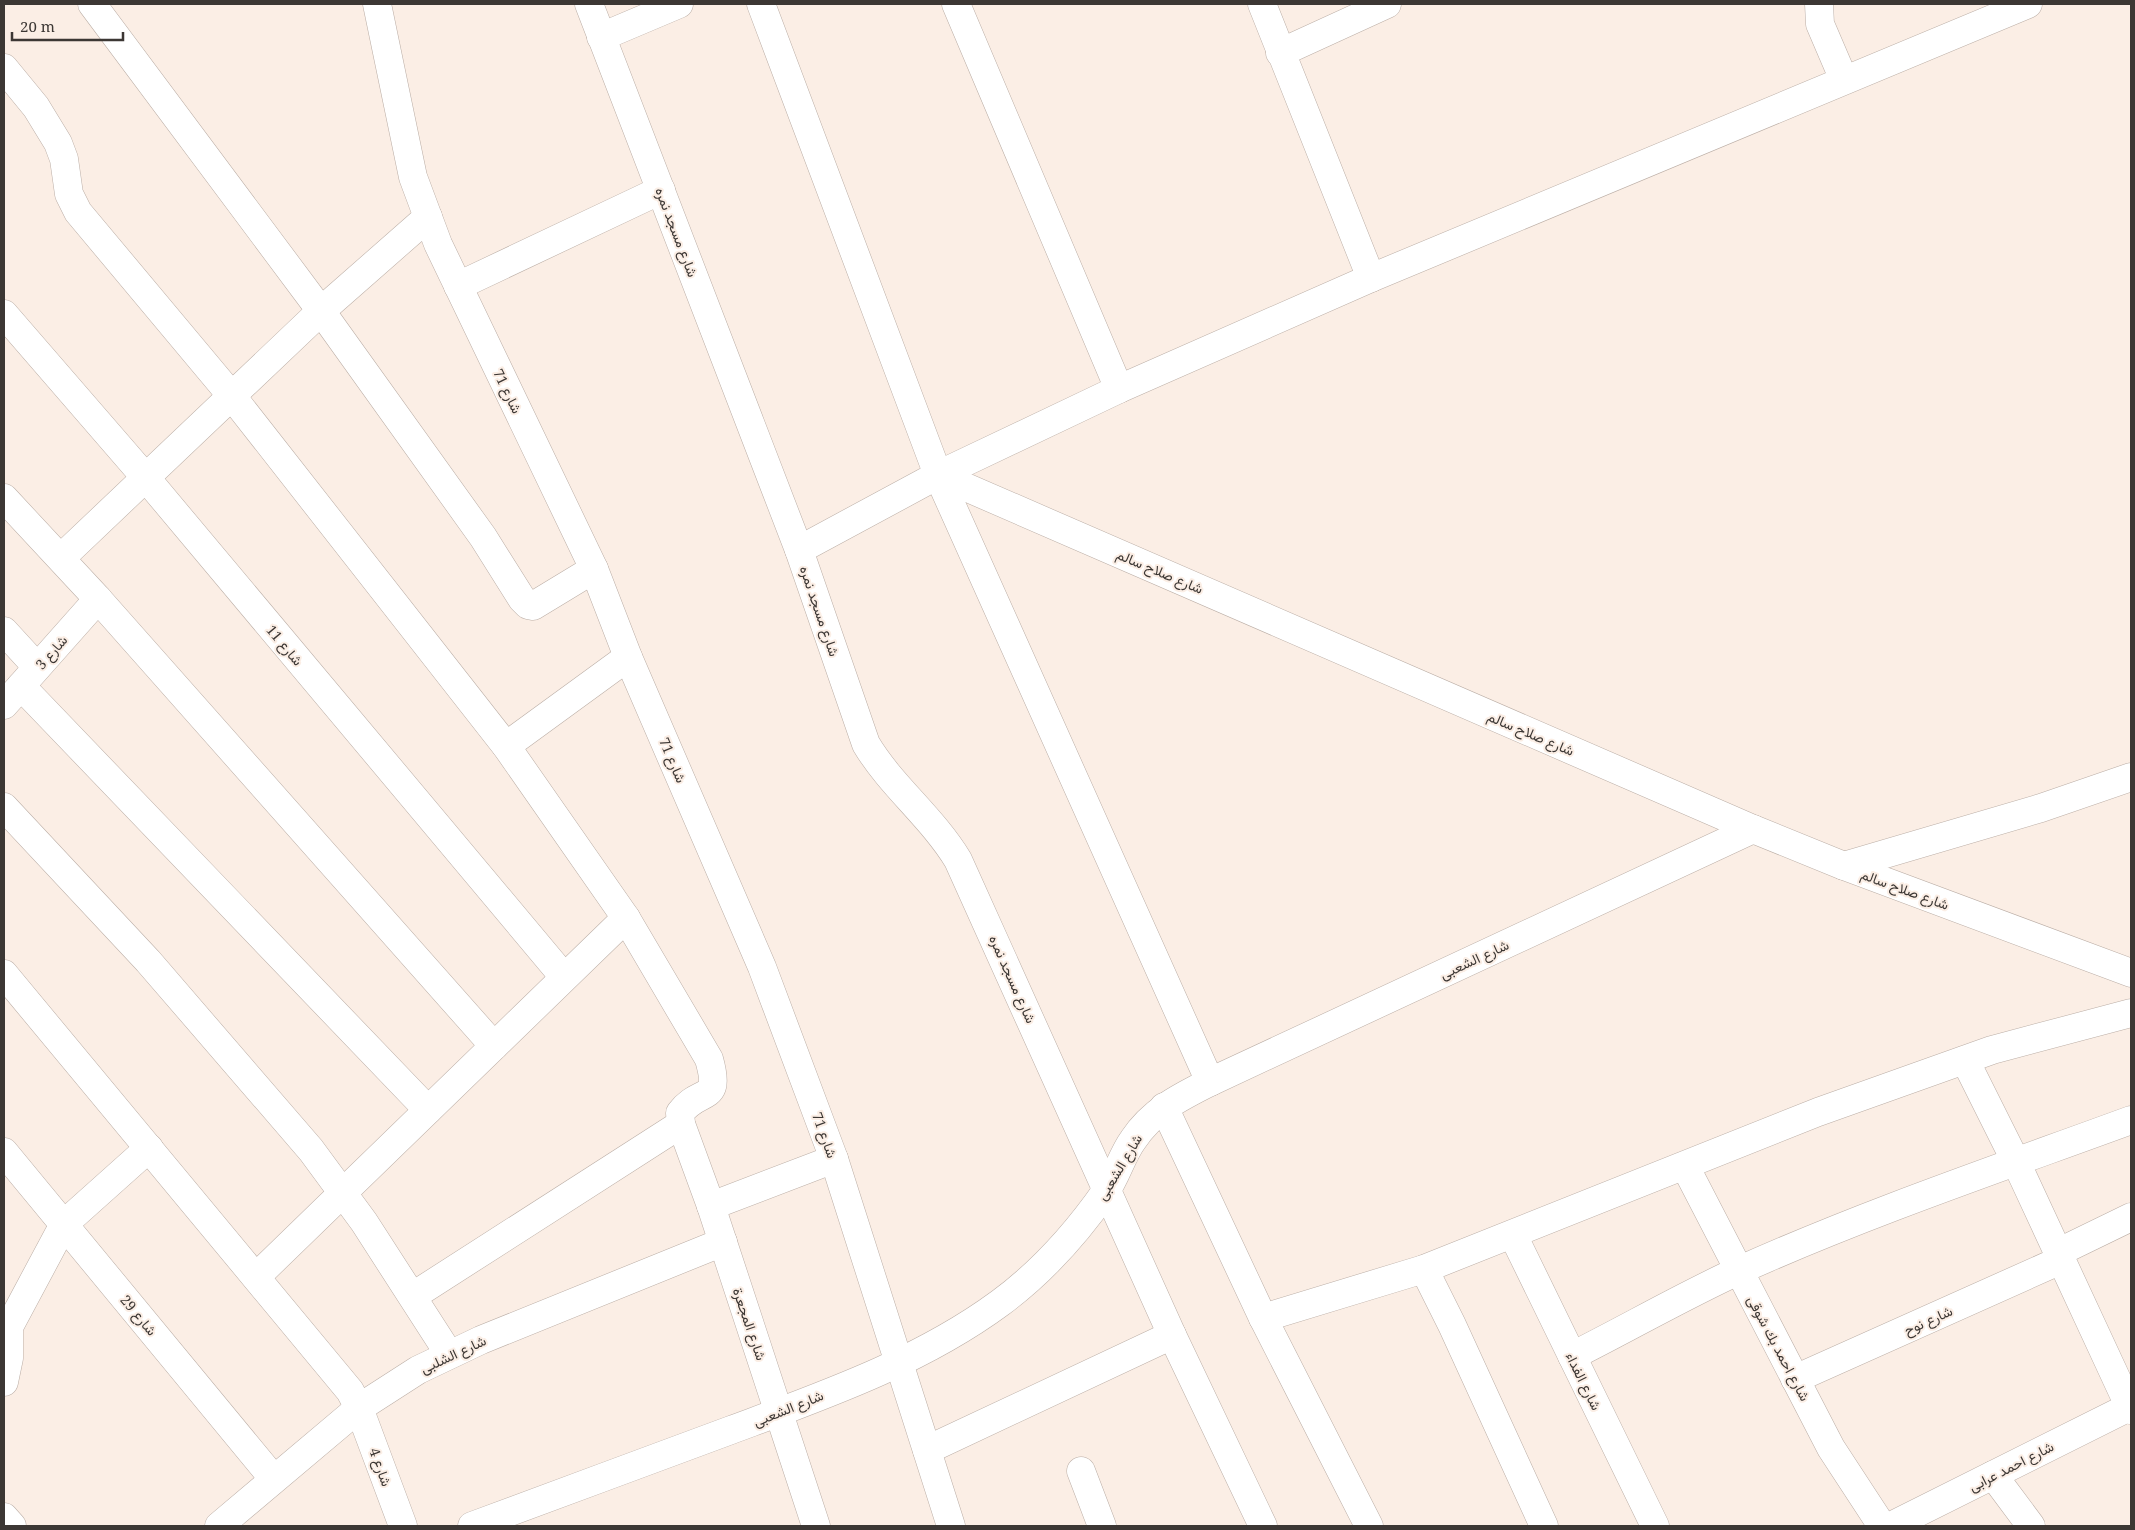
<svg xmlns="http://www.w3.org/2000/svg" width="2135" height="1530" font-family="'Noto Serif',Vazirmatn,serif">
<rect width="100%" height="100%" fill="#fbeee5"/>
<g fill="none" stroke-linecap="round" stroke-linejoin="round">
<!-- minor casing -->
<g stroke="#bbaea6" stroke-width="29">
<g id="minor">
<polyline points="92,4 321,311 483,537 522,599 528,605 533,606 594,569"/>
<polyline points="377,4 413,177 438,244 594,569 628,657 762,967 834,1159 951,1526"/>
<path d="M589 4 799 550 866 744C891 786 932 817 958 860L1172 1335 1263 1526"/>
<polyline points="761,4 938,475 1210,1082"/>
<polyline points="956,4 1119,389"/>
<polyline points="1262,4 1371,278"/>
<polyline points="1819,4 1820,24 1844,80"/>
<polyline points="601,37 679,4"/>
<polyline points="1280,53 1387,4"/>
<path d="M4 68 36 107 58 143 64 159 69 194 78 212 231 395 506 746 626 918 709 1059C722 1105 700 1086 680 1113L681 1124 711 1206 816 1526"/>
<polyline points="458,286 661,190"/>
<polyline points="4,314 146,478 564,977"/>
<polyline points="938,475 1753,829 1844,866 2131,973"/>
<polyline points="4,498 98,599 494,1046"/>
<polyline points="799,550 938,475 1119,389 1371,278 2028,4"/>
<polyline points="61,558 321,311 428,217"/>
<polyline points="4,631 37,667"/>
<polyline points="21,686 428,1110"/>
<polyline points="4,705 98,599"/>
<polyline points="506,746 628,657"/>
<polyline points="4,807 148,961 311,1150 364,1222 449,1354"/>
<polyline points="1844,866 2041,808 2131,777"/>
<polyline points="4,974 350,1391 359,1408 403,1526"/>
<polyline points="1965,1060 2016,1162 2131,1410"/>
<polyline points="1164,1107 1263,1318 1369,1526"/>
<polyline points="4,1152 273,1478"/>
<polyline points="1685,1166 1831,1448 1882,1526"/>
<polyline points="711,1206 834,1159"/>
<polyline points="1513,1235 1655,1526"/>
<polyline points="2057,1253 2131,1217"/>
<polyline points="1424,1269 1452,1325 1544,1526"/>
<polyline points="256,1277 626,918"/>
<polyline points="413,1296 681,1124"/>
<polyline points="1263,1318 1424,1269 1818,1112 1992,1050 2131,1013"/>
<path d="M1572 1356C1628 1328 1683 1296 1740 1270 1867 1213 2000 1168 2131 1120"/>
<polyline points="1795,1379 2061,1260"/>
<polyline points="4,1382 9,1358 9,1327 64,1224 149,1148"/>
<polyline points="927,1450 1172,1335"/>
<polyline points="1081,1471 1102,1526"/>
<polyline points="1993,1475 2031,1526"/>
<polyline points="4,1517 12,1526"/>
<polyline points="219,1526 359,1408 418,1370 481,1340 723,1242"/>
<path d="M472 1526C558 1494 645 1462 731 1430 822 1396 920 1362 1000 1303 1042 1272 1076 1234 1106 1191 1117 1175 1122 1155 1133 1140 1152 1111 1180 1097 1210 1082L1753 829"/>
<polyline points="1891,1526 2131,1406"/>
</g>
</g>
<!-- minor -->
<use href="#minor" stroke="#fff" stroke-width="28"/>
</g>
<g text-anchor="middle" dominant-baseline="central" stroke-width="4" stroke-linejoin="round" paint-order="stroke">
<!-- street labels -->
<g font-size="14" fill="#3c3734" stroke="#fbeee5">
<text transform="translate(677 232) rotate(69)">شارع مسجد نمره</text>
<text transform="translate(508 391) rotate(64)">شارع 71</text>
<text transform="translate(1160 571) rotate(23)">شارع صلاح سالم</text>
<text transform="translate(820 611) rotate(71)">شارع مسجد نمره</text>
<text transform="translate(285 645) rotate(50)">شارع 11</text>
<text transform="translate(51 652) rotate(-49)">شارع 3</text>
<text transform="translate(1531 733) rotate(23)">شارع صلاح سالم</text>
<text transform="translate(673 760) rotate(67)">شارع 71</text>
<text transform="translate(1905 889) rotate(20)">شارع صلاح سالم</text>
<text transform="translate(1474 959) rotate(-25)">شارع الشعبى</text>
<text transform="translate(1013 979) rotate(66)">شارع مسجد نمره</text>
<text transform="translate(825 1135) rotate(70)">شارع 71</text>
<text transform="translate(1119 1167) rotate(-59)">شارع الشعبى</text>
<text transform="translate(139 1315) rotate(50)">شارع 29</text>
<text transform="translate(1928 1320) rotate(-24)">شارع نوح</text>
<text transform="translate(750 1324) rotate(71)">شارع المجعرة</text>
<text transform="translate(1779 1348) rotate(62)">شارع احمد بك شوقى</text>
<text transform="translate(453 1354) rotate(-25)">شارع الشلبى</text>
<text transform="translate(1584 1381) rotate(64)">شارع الفداء</text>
<text transform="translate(788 1408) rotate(-22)">شارع الشعبى</text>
<text transform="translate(2011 1466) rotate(-27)">شارع احمد عرابى</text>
<text transform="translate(381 1467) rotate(70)">شارع 4</text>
</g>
</g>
<!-- border -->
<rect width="2135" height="1530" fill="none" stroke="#3c3734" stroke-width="10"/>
<!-- scale -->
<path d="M12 32v8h111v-8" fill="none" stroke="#3c3734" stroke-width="2.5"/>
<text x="20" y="32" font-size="15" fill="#3c3734" stroke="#fbeee5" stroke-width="4" paint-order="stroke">20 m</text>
</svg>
